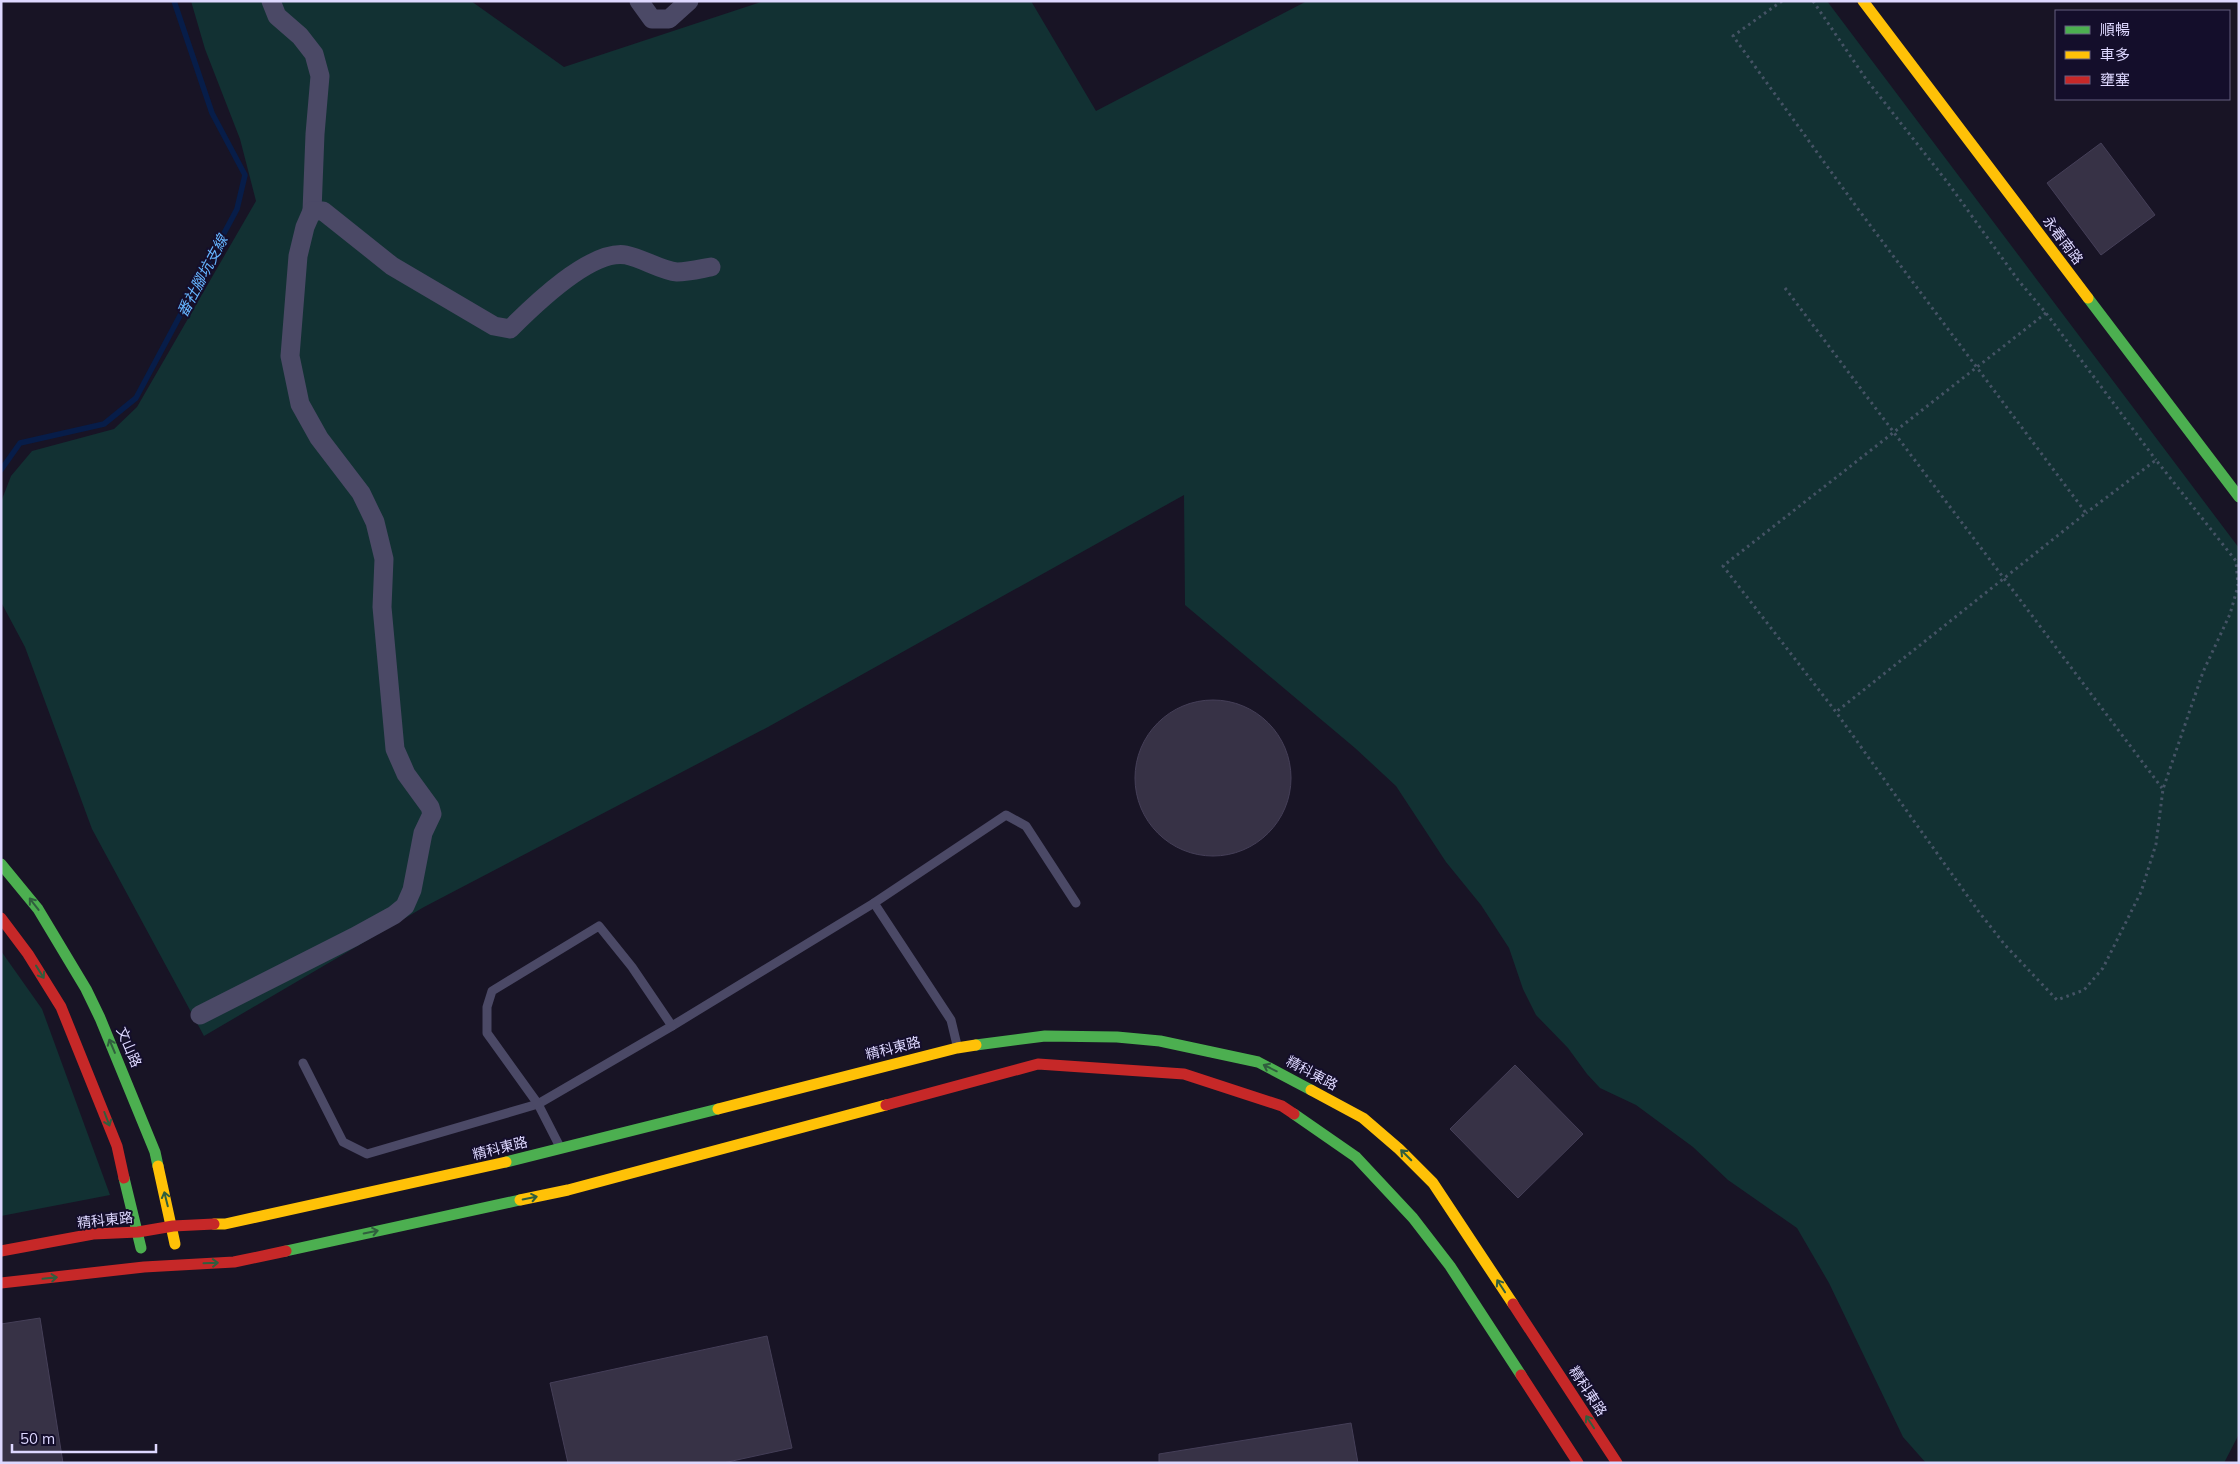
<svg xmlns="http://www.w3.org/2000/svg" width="2240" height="1464" font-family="Mulish,'Noto Sans TC',sans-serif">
<rect width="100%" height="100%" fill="#181425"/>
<!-- green -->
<g fill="#123133">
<polygon points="191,1 471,1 564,67 764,1 1031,1 1096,111 1307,1 1827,1 2239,548 2239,1434 2224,1463 1926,1463 1903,1437 1829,1283 1797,1228 1728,1180 1693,1147 1636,1105 1600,1088 1587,1074 1568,1048 1536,1015 1523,989 1509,948 1481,905 1446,862 1396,786 1355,748 1185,605 1184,495 768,727 424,907 204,1036 92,829 25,647 1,602 1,502 11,476 32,451 114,429 137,407 256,201 240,139 205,49"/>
<polygon points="1,951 42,1009 110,1195 1,1216"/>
</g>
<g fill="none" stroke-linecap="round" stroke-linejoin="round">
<!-- stream -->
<polyline stroke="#071d49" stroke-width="5.5" points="1,470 20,443 104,424 136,398 237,209 245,175 212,113 174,1"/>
</g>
<!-- building -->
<g fill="#373246" stroke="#453f58">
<polygon points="2101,143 2155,215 2101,255 2047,183"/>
<circle cx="1213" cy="778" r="78"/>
<polygon points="1515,1065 1583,1134 1518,1198 1450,1129"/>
<polygon points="40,1318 63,1463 1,1463 1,1324"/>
<polygon points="767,1336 792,1448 723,1463 568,1463 550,1383"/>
<polygon points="1351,1423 1358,1463 1159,1463 1159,1454"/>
</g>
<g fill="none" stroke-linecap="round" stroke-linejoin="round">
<!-- path -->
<g stroke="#455365" stroke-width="3" stroke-dasharray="2.5 4" stroke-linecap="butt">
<polyline points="1782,1 1733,36 1858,209 2086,513 1836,712"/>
<polyline points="1813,1 1866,79 1948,183 2018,280 2046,313 2156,460"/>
<polyline points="1785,288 2162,788"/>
<polyline points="2046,313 1723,566 1836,712 1979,912 2005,945 2057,1000 2084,990 2103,968 2141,892 2156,844 2163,789 2203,672 2230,614 2238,586 2236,561 2156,460 2086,513"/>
</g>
<!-- lane -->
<g stroke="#4b4966" stroke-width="9">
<polyline points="874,903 951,1020 957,1045"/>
<polyline points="303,1063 343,1142 367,1154 538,1104 672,1026 874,903 1006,815 1026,826 1076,903"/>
<polyline points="560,1147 538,1104 487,1033 487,1007 492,991 599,926 632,967 672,1026"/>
</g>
<!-- street -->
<g stroke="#4b4966" stroke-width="19">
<polyline points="271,1 277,16 300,36 314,54 320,76 315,134 312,211"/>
<polyline points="639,1 652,19 669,19 689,1"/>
<path d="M200 1015 354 937 394 915 405 906 412 890 423 833 432 814 430 807 406 774 395 749 382 607 384 559 375 522 361 493 319 438 300 404 290 356 298 256 305 227 312 211H323L392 266 494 326 510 329C533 306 591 249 626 255 642 258 662 271 677 272 688 272 700 269 711 267"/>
</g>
<!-- fast -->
<g stroke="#4caf50" stroke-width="11">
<polyline points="2088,298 2239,497"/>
<polyline points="1,864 38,909 86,989 100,1018 155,1152 158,1166"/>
<polyline points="976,1045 1045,1036 1117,1037 1160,1041 1258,1062 1311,1090"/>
<polyline points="1294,1114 1356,1157 1413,1218 1450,1266 1521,1375"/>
<polyline points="506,1162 718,1109"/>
<polyline points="124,1178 141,1248"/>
<polyline points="286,1251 520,1200"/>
</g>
<!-- slow -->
<g stroke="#ffc107" stroke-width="11">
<polyline points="1863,1 2088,298"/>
<polyline points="1311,1090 1363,1118 1399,1149 1433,1183 1513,1304"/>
<polyline points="718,1109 957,1048 976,1045"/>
<polyline points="158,1166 175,1244"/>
<polyline points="520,1200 568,1190 886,1105"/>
<polyline points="214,1224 225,1224 506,1162"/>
</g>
<!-- jam -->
<g stroke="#c62828" stroke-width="11">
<polyline points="1,918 28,954 61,1007 117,1146 124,1178"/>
<polyline points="886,1105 1038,1064 1184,1074 1282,1106 1294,1114"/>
<polyline points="1,1251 93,1234 138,1232 173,1226 214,1224"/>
<polyline points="1,1283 144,1267 234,1262 286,1251"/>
<polyline points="1513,1304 1617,1463"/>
<polyline points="1521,1375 1578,1463"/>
</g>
</g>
<!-- one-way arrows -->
<defs><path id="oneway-shaft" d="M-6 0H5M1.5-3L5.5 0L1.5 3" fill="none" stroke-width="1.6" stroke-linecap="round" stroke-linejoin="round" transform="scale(1.25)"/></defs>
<g stroke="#305e3e">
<use href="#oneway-shaft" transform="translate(34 904) rotate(-128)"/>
<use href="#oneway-shaft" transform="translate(40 972) rotate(58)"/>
<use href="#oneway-shaft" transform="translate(112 1046) rotate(-113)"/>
<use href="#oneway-shaft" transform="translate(1270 1068) rotate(-154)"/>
<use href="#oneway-shaft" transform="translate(107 1119) rotate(69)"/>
<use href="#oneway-shaft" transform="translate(1406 1155) rotate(-135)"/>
<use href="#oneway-shaft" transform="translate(530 1198) rotate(-12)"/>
<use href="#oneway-shaft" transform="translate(166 1199) rotate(-104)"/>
<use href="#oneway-shaft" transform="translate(371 1232) rotate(-12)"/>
<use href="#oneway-shaft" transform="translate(211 1263) rotate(-2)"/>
<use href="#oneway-shaft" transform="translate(50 1278) rotate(-6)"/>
<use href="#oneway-shaft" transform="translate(1501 1286) rotate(-123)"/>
<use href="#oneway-shaft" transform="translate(1590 1422) rotate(-123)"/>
</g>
<g text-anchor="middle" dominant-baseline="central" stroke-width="4" stroke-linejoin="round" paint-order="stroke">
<!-- street labels -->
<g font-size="14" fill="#ded8ff" stroke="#140e2b">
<text transform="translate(2063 240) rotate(53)">永春南路</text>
<text transform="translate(129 1047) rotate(67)">文山路</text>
<text transform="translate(893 1048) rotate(-14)">精科東路</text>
<text transform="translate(1312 1073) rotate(28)">精科東路</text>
<text transform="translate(500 1148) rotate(-14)">精科東路</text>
<text transform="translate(105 1220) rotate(-6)">精科東路</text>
<text transform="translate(1588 1391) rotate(57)">精科東路</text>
</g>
<!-- water labels -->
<g font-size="15" font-style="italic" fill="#66b5ff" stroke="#140e2b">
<text transform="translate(202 276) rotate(-62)">番社腳坑支線</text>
</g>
</g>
<!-- border -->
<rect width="2240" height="1464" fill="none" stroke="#ded8ff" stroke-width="5"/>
<!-- legend -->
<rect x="2055" y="10" width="175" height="90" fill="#140e2b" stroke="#655f80"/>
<rect x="2065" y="26" width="25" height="8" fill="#4caf50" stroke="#655f80"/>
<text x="2100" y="35" font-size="15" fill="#ded8ff">順暢</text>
<rect x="2065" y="51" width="25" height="8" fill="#ffc107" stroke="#655f80"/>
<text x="2100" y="60" font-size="15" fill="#ded8ff">車多</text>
<rect x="2065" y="76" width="25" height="8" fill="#c62828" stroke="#655f80"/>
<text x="2100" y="85" font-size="15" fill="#ded8ff">壅塞</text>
<!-- scale -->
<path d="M12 1444v8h144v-8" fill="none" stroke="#ded8ff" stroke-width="2.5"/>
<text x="20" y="1444" font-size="15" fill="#ded8ff" stroke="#140e2b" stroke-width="4" paint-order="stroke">50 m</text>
</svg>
